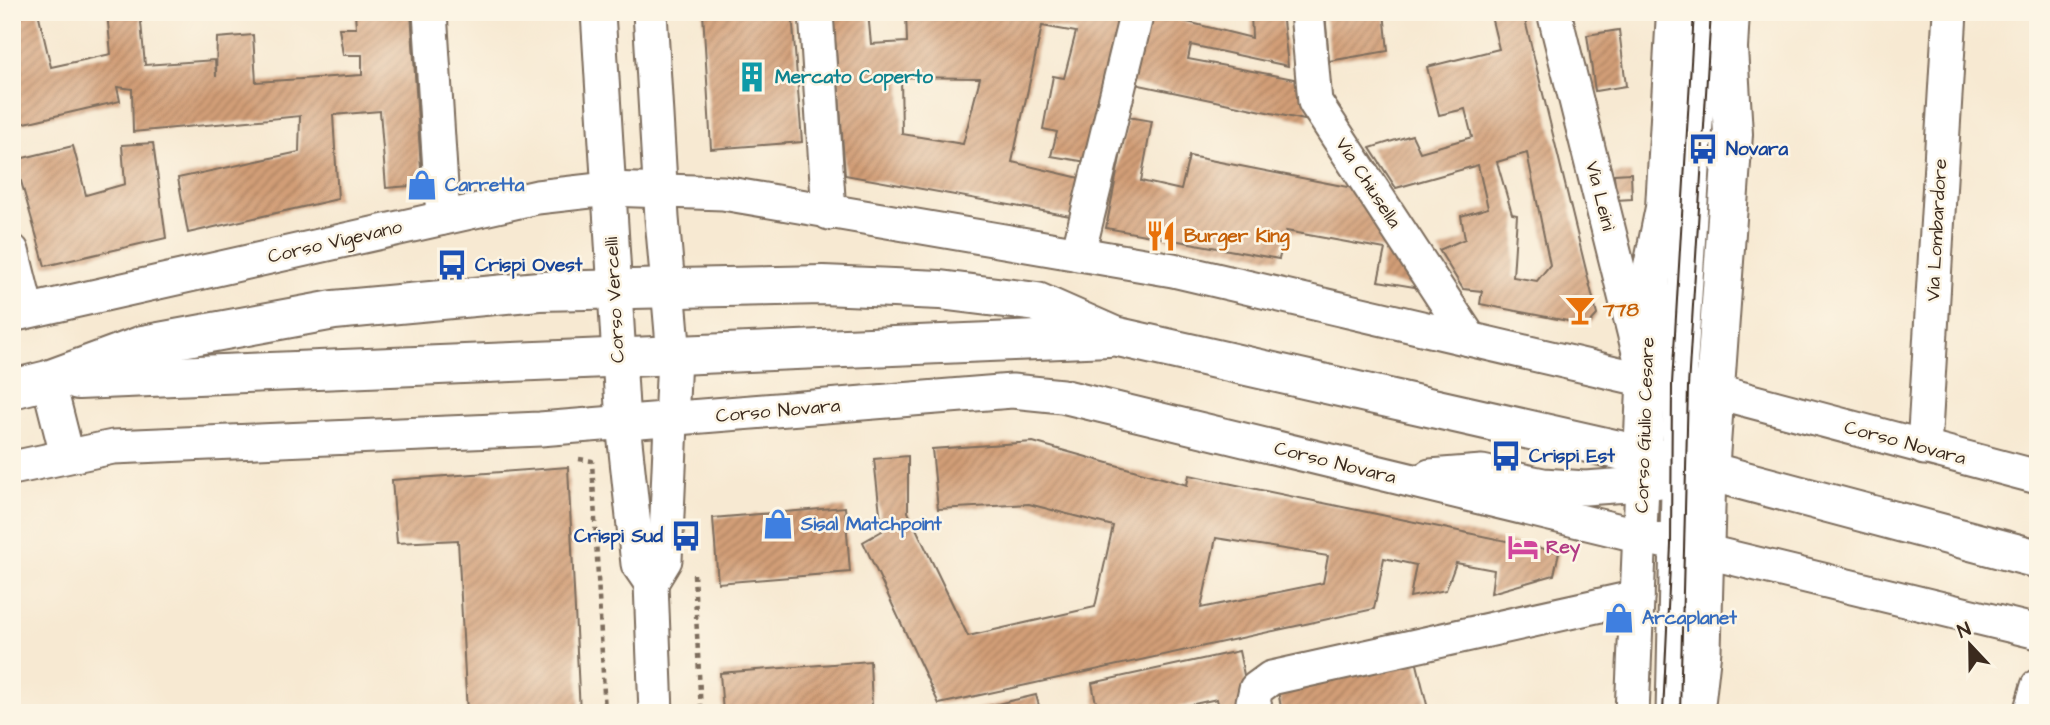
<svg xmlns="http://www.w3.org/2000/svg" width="2050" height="725" font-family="'Architects Daughter',sans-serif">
<defs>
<pattern id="building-hatch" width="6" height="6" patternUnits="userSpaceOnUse" patternTransform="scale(1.75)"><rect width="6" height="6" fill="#d29e77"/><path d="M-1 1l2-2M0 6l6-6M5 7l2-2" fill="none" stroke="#ac8161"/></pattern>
</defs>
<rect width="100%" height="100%" fill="#fcf5e5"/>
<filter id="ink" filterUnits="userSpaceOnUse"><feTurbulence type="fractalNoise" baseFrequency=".0143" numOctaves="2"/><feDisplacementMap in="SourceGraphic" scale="14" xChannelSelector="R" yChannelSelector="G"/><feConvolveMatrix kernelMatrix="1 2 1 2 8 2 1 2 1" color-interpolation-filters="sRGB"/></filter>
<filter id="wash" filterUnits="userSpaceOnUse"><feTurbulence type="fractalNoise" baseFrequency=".00686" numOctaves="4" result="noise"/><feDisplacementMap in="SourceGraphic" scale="28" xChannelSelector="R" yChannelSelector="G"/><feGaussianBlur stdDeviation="1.57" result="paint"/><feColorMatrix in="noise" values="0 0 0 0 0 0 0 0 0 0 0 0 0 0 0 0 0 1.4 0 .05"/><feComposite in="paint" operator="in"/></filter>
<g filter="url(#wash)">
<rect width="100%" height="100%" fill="#f7e9d2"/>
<g id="blocks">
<!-- building -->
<g fill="url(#building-hatch)" fill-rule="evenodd">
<polygon points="12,12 38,12 51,67 111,54 107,12 140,12 145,65 215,60 216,77 217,38 253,35 256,82 362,75 362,55 343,55 339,28 356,28 355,12 411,12 422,185 386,188 380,111 333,115 338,199 188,233 178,178 299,152 300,116 133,132 132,89 117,87 120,101 12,126"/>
<polygon points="703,12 792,12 802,142 711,149"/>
<path d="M833 12H868L871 44 907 42 906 12H1123L1087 162 1051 156 1057 132 1043 129 1053 76 1064 78 1076 32 1042 26 1012 162 1084 179 1076 217 845 175ZM901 77 980 78 963 144 902 134Z"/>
<polygon points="1146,12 1172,12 1171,18 1252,38 1251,12 1282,12 1288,66 1191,45 1188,59 1305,81 1309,121 1130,83"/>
<polygon points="1325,12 1384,12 1388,51 1329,61"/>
<path d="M1490 12H1523L1597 315 1588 325 1480 304 1482 291 1463 289 1439 250 1465 239 1461 216 1488 208 1478 165 1396 188 1370 148 1412 135 1420 152 1472 137 1465 109 1439 115 1427 67 1499 49ZM1527 153 1550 265 1537 281 1513 277 1517 215 1512 214 1497 162Z"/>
<polygon points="1619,30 1626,86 1595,91 1587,35"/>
<polygon points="1128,117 1152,121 1141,181 1181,190 1189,156 1368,191 1420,288 1378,281 1385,249 1286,231 1279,259 1106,228"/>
<polygon points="153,143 166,238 45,266 15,160 73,146 86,195 125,184 122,145"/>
<polygon points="1631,173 1632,199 1616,200 1614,174"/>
<path d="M1033 442 1187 485 1189 475 1559 552 1554 575 1491 593 1494 570 1456 563 1446 590 1410 597 1416 565 1384 558 1374 609 939 704 863 542 882 531 874 459 908 456V512L968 636 1095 607 1113 526 1029 504 938 509 932 449ZM1216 538 1328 556 1323 583 1201 608Z"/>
<polygon points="568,467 580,713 467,713 458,540 397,543 392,480"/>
<polygon points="845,507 850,572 718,583 713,518"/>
<polygon points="1239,651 1252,713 1220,713 1217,699 1153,713 1098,713 1092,683"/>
<polygon points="1416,660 1429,713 1282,713 1278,691"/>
<polygon points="870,661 872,707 863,713 723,713 720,673"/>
<polygon points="1036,695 1041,713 963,713 963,712"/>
</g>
</g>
</g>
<g filter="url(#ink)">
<use href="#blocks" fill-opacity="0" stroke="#7d6d5d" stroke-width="2"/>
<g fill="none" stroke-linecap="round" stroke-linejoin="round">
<!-- minor casing -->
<g stroke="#7d6d5d" stroke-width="37">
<g id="minor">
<polyline points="430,12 443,218"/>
<polyline points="598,12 623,423 638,564 651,583 656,713"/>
<polyline points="650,12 662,218 674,356 665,560 651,583"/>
<polyline points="816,12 829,213"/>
<polyline points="1307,12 1315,102 1470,339"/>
<polyline points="1554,12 1641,360"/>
<polyline points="12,251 27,311"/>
<polyline points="1078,254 1137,12"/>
<polyline points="12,315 537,197 608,189 723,193 1173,270 1645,380 1717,392 2038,477"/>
<polyline points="48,380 67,455"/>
<polyline points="1924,448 1950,12"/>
<polyline points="12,468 113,447 540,429 1012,391 1062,396 2038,632"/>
<polyline points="1430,476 1482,472 1543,485 1585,488 1642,484 1709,473 1704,650 1697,713"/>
<polyline points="1257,713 1253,702 1256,689 1271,678 1637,597"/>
<polyline points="1632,713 1643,462"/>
<polyline points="1673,713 1681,358 1703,12"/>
<polyline points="2030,713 2038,686"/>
</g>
</g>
<!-- major casing -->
<g stroke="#7d6d5d" stroke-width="42">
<g id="major">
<polyline points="78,380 1109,337"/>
<polyline points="12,389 48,380 143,345 334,310 539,291 823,285 940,290 1037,302 1114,336 1685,465 2038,559"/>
<polyline points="1643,456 1651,277 1665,208 1676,12"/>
<polyline points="1709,473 1733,134 1728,48 1730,12"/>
</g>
</g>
<!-- path -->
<g stroke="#7d6d5d" stroke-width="4.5" stroke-dasharray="5 5" stroke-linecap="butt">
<polyline points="579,459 592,461 605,713"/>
<polyline points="694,574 701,713"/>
</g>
<!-- minor -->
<use href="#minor" stroke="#fff" stroke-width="33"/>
<!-- major -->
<use href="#major" stroke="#fff" stroke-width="38"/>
<!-- tram -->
<g stroke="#3b2a1e" stroke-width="2">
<polyline points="1663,713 1671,545 1672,384 1694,12"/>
<polyline points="1680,713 1688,387 1711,12"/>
</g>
</g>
</g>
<!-- icons -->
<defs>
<g id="building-bare" transform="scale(2.415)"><path d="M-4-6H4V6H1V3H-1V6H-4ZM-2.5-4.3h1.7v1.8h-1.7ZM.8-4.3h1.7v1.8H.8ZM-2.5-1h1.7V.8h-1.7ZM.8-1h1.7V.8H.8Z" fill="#0f9aa8" stroke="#fcf5e5" stroke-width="2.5" paint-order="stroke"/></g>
<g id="bus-bare" transform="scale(2.415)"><path d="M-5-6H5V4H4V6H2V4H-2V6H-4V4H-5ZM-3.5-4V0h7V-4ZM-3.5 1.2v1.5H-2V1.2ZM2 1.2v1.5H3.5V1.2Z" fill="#1a4fb4" stroke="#fcf5e5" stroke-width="2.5" paint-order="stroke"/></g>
<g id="shop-bare" transform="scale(2.415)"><path d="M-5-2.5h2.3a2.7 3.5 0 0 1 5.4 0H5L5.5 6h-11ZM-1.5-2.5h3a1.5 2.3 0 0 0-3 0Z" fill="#3f7fe0" stroke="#fcf5e5" stroke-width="2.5" paint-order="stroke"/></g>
<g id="restaurant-bare" transform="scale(2.415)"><path d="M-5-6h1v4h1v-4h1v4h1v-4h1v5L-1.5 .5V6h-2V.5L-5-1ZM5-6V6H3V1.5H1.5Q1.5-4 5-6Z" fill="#e8710a" stroke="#fcf5e5" stroke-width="2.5" paint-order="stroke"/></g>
<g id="bar-bare" transform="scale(2.415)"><path d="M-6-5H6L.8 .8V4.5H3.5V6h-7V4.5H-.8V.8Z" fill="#e8710a" stroke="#fcf5e5" stroke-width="2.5" paint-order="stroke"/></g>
<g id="hotel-bare" transform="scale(2.415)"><path d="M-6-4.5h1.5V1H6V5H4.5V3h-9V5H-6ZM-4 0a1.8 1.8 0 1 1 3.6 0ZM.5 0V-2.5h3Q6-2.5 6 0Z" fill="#d1479c" stroke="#fcf5e5" stroke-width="2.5" paint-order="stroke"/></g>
</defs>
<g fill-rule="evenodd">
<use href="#building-bare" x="752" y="77"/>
<use href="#bus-bare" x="1703" y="149"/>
<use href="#shop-bare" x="422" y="185"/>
<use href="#restaurant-bare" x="1161" y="236"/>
<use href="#bus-bare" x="452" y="265"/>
<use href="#bar-bare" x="1580" y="310"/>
<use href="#bus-bare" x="1506" y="456"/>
<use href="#shop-bare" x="778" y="524"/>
<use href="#bus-bare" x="686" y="536"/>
<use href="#hotel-bare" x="1523" y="547"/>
<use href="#shop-bare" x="1619" y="618"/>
</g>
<g text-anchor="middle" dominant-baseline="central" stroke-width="5" stroke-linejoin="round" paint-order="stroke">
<!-- culture labels -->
<g font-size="19" font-weight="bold" fill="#0d838f" stroke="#fcf5e5" text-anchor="start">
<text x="775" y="77">Mercato Coperto</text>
</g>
<!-- transit labels -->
<g font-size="19" font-weight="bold" fill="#164399" stroke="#fcf5e5" text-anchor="start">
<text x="1726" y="149">Novara</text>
<text x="475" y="265">Crispi Ovest</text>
<text x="1529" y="456">Crispi Est</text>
<text x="663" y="536" text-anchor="end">Crispi Sud</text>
</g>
<!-- street labels -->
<g font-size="19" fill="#3b2a1e" stroke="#fcf5e5">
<text transform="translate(1368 183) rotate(57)">Via Chiusella</text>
<text transform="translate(1600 196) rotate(76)">Via Leinì</text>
<text transform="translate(1937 230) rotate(-87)">Via Lombardore</text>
<text transform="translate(335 242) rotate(-13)">Corso Vigevano</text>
<text transform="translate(615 300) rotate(-93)">Corso Vercelli</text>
<text transform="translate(778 411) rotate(-5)">Corso Novara</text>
<text transform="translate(1645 425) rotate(-88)">Corso Giulio Cesare</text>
<text transform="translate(1905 443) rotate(15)">Corso Novara</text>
<text transform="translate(1335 463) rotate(14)">Corso Novara</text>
</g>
<!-- shop labels -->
<g font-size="19" font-weight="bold" fill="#366cbe" stroke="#fcf5e5" text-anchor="start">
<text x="445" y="185">Carretta</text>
<text x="801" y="524">Sisal Matchpoint</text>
<text x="1642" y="618">Arcaplanet</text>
</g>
<!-- food labels -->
<g font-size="19" font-weight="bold" fill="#c56008" stroke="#fcf5e5" text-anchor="start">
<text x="1184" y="236">Burger King</text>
<text x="1603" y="310">778</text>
</g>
<!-- hotel labels -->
<g font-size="19" font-weight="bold" fill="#b23c85" stroke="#fcf5e5" text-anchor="start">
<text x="1546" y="547">Rey</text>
</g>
</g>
<!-- margin -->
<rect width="2050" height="725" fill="none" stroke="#fcf5e5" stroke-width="42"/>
<!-- north arrow -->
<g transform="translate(1970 645) rotate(338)" stroke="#fcf5e5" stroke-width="5" paint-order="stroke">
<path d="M0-5L12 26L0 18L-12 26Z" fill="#3b2a1e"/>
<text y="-10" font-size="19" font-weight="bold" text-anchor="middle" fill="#3b2a1e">N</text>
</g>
</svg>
